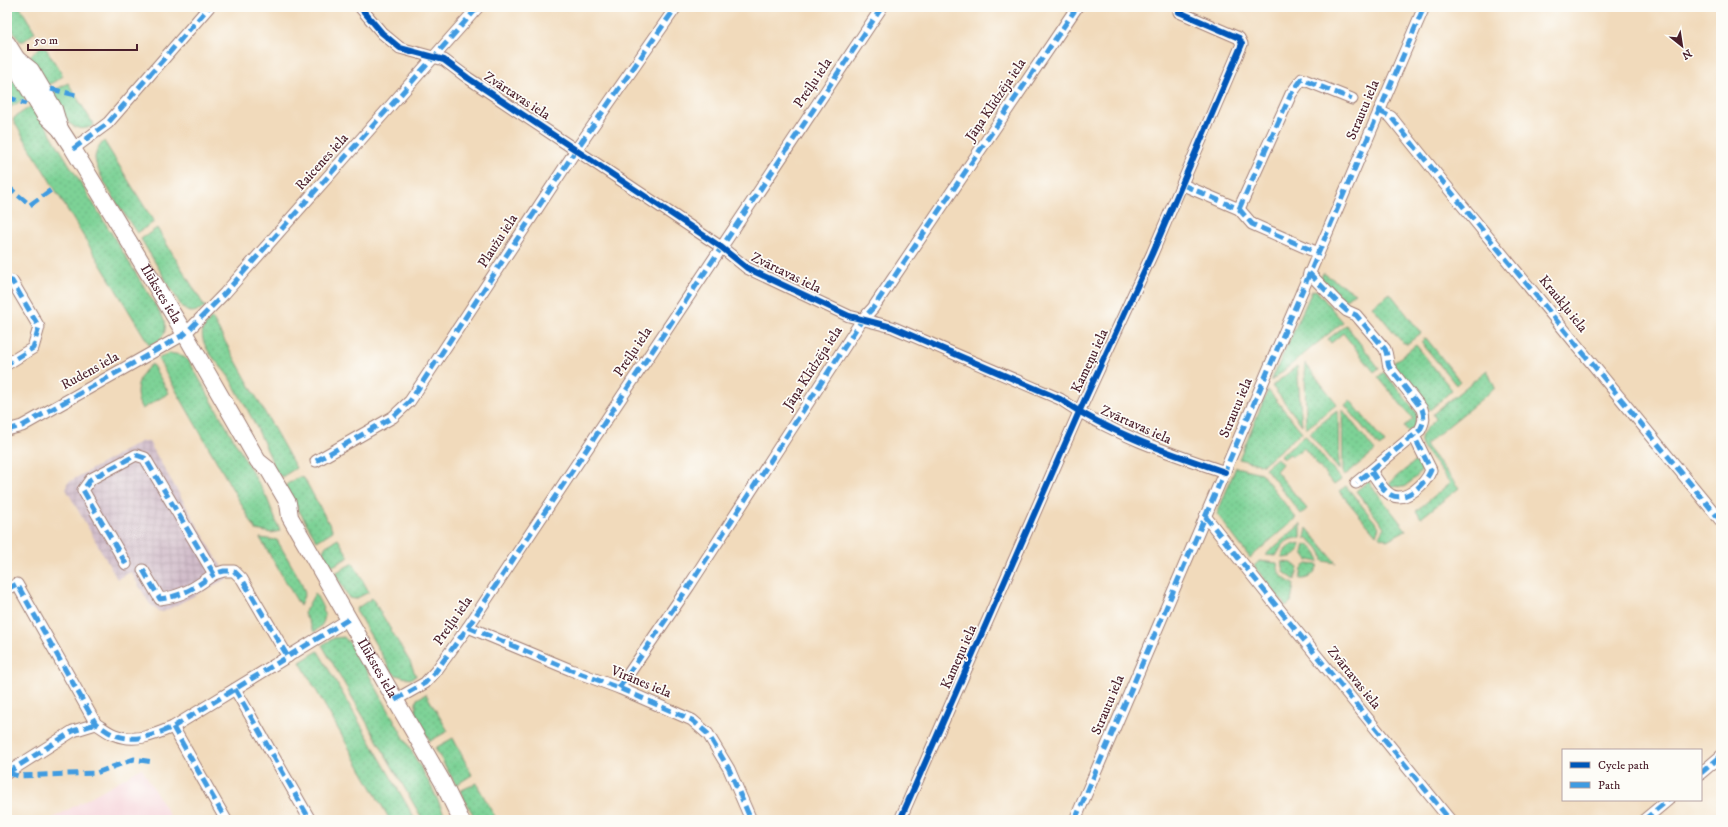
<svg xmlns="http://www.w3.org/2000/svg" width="1728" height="827" font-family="'IM FELL DW Pica',serif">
<defs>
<pattern id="industrial-grid" width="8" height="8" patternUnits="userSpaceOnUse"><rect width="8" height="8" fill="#d1bdca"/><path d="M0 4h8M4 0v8" fill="none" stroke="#b5a2ae"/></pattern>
<pattern id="grass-dots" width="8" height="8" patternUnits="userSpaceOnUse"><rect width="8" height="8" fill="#7dd296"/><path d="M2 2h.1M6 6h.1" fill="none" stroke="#6eb481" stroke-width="1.8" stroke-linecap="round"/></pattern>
</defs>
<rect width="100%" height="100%" fill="#fdfcf7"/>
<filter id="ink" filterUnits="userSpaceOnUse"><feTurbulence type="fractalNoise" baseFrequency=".025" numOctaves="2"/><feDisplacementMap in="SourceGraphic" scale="8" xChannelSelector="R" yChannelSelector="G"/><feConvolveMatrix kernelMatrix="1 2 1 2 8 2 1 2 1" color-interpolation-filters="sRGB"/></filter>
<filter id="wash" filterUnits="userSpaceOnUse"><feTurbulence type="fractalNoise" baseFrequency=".012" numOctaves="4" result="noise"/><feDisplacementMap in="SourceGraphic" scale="16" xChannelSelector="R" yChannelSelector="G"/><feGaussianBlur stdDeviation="0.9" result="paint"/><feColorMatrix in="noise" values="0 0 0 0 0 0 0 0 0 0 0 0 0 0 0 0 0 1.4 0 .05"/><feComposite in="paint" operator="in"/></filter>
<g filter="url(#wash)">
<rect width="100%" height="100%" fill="#f1dabb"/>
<!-- built -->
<polygon fill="#f6cfd8" points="142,768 172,820 50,820 140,769"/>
<!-- industrial -->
<polygon fill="url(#industrial-grid)" points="142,441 149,442 228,578 163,612 158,611 149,603 131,572 117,579 66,489 67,483"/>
<!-- grass -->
<g fill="url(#grass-dots)" stroke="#647860">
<polygon points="7,7 20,7 35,32 24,41 20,41 7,22"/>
<polygon points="42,46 45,47 63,76 46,87 30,59 31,55"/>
<polygon points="7,62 28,97 7,109"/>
<path d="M68 83 94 125C70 139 61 110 50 93Z"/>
<path d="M33 105 165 321C167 335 161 340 150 346L13 120 15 117Z"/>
<path d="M104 141 154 222 137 233C127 218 94 172 95 157 96 151 100 145 104 141Z"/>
<path d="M157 228 205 307C196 312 189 315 182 307L141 239Z"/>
<polygon points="1323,273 1355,293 1344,300 1321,278"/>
<polygon points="1316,290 1343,322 1271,381 1312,291"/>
<polygon points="1390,293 1421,333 1407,344 1402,342 1372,306"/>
<path d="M212 318 296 468 282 477C275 474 273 466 271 459 261 436 251 415 238 393 235 388 232 382 229 377 217 360 187 337 212 318Z"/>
<polygon points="1346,325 1379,368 1374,372 1343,333 1331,343 1328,339"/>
<polygon points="1426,338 1460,381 1456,385 1421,342"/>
<polygon points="1416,345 1452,390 1430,410 1392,364"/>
<polygon points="169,353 181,355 189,361 267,498 280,531 271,533 256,530 158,359"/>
<polygon points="1305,363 1337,404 1306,429"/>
<path d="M152 364 169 393 142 409C132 392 138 375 152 364Z"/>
<polygon points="1297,366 1302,425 1272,386"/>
<path d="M1487 370 1495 388 1425 445 1459 488 1421 518 1416 511 1450 483 1423 448C1416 435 1428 428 1436 419L1433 414Z"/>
<polygon points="1384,372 1417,413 1415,426 1408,432 1404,427 1413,419 1378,377"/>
<polygon points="1268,390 1302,432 1262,465 1239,459"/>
<polygon points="1350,400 1385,443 1379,447 1345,405"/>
<polygon points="1342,409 1375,451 1344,476 1343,475"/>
<polygon points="1338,410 1339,470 1309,433"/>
<polygon points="1305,435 1341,480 1334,485 1304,448 1292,456 1290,454 1283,459 1280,456"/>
<polygon points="1277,458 1282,464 1276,471 1307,509 1301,514 1265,468"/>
<path d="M1418 459 1422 460C1426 473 1412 480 1404 487L1390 486V482Z"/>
<polygon points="1236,467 1261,473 1296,518 1250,558 1217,514"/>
<polygon points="299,477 304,478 333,531 317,541 285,487 287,484"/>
<polygon points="1368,481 1406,530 1387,540 1379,536 1384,527 1356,491"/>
<polygon points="1346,486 1379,527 1376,535 1339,491"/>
<path d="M1301 524V538C1286 537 1282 546 1276 556L1265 555Z"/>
<path d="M1307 528 1336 563 1323 561C1323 551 1314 541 1305 538Z"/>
<polygon points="260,538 277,540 300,580 305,593 300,606"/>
<polygon points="338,539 349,557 331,567 323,551 326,546"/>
<path d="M1301 543C1298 556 1295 557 1282 558 1284 548 1291 544 1301 543Z"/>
<path d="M1305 544C1314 547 1317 552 1319 562L1308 560 1303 553Z"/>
<path d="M1259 561 1277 563C1278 574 1284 580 1294 584L1291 602 1286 606 1254 566Z"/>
<polygon points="1282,562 1292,563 1298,568 1295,580 1284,572"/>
<polygon points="353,563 369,592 355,599 349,598 335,573"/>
<path d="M1307 564 1318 565C1315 573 1309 580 1300 579L1302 568Z"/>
<path d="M315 593C323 608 332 620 314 632L304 613Z"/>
<polygon points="372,598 410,662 416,676 410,679 396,675 391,671 357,612 356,609"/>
<polygon points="344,637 354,648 432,788 447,820 423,820 322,645 334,638"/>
<polygon points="318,651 407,805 415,820 390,820 300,662"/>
<path d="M426 694 448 731 430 741C423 727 412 715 417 699Z"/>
<polygon points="453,738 472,775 456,785 435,748"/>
<polygon points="476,783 497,820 476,820 460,791"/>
</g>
</g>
<g filter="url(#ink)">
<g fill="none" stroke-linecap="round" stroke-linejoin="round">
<!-- street casing -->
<g stroke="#9e7c73" stroke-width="13">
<g id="street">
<path d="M360 7 382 33 400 48 444 60 468 78 721 247 747 268 849 316 892 327 1060 399C1109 433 1168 453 1225 472"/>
<polyline points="1379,111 1391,117 1443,182 1721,521"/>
<polyline points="73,149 108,123 209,7"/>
<polyline points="1183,185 1239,209 1252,224 1318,253"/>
<polyline points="1239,209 1291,94 1302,79 1352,99"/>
<path d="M1309 273 1339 304 1347 311 1356 315 1385 349C1388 356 1387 361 1389 367L1422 409C1425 418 1424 422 1420 430L1356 483"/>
<polyline points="7,280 12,281 39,327 33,348 7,364"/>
<polyline points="7,430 22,426 185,334 225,293 478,7"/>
<polyline points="316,461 393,417 410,401 576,150 676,7"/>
<path d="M1371 471C1376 478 1383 491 1391 495 1406 503 1426 483 1431 470L1414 436"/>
<polyline points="1205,516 1286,618 1450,820"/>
<polyline points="126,564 83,490 91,479 136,455 145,458 214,574 224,571 234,571 242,579 288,657"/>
<path d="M143 570 160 599C183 596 196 587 214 574"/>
<path d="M7 589 17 584 96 724C102 727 108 733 115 735 135 743 154 735 173 727L349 619"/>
<polyline points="468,627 571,670 619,688 692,720 708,734 729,769 751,820"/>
<polyline points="619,688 689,586 862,320 873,308 1077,7"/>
<polyline points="235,689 310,820"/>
<polyline points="395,700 425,683 436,671 468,627 882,7"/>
<polyline points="173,727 226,820"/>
<polyline points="7,773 73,731 96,724"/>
<polyline points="1701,773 1721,756"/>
<polyline points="900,820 1079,412 1152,254 1242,44 1239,38 1179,12"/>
<polyline points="1075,820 1424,7"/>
<polyline points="1644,820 1668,800"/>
</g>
</g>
<!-- secondary casing -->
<g stroke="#9e7c73" stroke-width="18">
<g id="secondary">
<path id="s1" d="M7 43 17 59 21 76 44 114 60 129 73 149 185 334 258 461 268 469 288 503 290 517 442 781 461 820"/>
<polyline points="17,59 31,70 54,109 60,129"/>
</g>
</g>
<!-- street -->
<use href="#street" stroke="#fff" stroke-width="11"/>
<!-- secondary -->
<use href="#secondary" stroke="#fff" stroke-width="16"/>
<!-- quiet -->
<g stroke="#409be1" stroke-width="5" stroke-dasharray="10 5" stroke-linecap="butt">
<polyline points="51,89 80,96"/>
<polyline points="7,97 26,104"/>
<polyline points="1379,111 1391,117 1443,182 1721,521"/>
<polyline points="73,149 108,123 209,7"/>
<polyline points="1183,185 1239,209 1252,224 1318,253"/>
<polyline points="7,186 30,205 51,190"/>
<polyline points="1239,209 1291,94 1302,79 1352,99"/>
<path d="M1309 273 1339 304 1347 311 1356 315 1385 349C1388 356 1387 361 1389 367L1422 409C1425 418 1424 422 1420 430L1356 483"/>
<polyline points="7,280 12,281 39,327 33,348 7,364"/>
<polyline points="7,430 22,426 185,334 225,293 478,7"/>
<polyline points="316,461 393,417 410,401 576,150 676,7"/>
<path d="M1371 471C1376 478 1383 491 1391 495 1406 503 1426 483 1431 470L1414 436"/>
<polyline points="1205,516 1286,618 1450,820"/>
<polyline points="126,564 83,490 91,479 136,455 145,458 214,574 224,571 234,571 242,579 288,657"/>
<path d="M143 570 160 599C183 596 196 587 214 574"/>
<path d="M7 589 17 584 96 724C102 727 108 733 115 735 135 743 154 735 173 727L349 619"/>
<polyline points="468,627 571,670 619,688 692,720 708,734 729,769 751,820"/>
<polyline points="619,688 689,586 862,320 873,308 1077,7"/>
<polyline points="235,689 310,820"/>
<polyline points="395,700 425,683 436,671 468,627 882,7"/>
<polyline points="173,727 226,820"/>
<polyline points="7,773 73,731 96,724"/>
<polyline points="8,773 18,776 96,773 134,759 153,762"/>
<polyline points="1701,773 1721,756"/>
<polyline points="1075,820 1424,7"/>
<polyline points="1644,820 1668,800"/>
</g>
<!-- cycleway casing -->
<g stroke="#fdfcf7" stroke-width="8">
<g id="cycleway">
<path d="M360 7 382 33 400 48 444 60 468 78 721 247 747 268 849 316 892 327 1060 399C1109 433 1168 453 1225 472"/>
<polyline points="900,820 1079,412 1152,254 1242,44 1239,38 1179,12"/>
</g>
</g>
<!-- cycleway -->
<use href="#cycleway" stroke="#0057b8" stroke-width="6"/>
</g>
</g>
<g text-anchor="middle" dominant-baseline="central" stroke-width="3.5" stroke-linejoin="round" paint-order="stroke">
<!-- street labels -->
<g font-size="14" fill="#4a1f2b" stroke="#fdfcf7">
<text transform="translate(813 83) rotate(-56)">Preiļu iela</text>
<text transform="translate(517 96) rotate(33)">Zvārtavas iela</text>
<text transform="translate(996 100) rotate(-56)">Jāņa Klīdzēja iela</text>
<text transform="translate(1363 110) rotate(-67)">Strautu iela</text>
<text transform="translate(322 162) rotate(-48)">Raicenes iela</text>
<text transform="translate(498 241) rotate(-57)">Plaužu iela</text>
<text transform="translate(786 273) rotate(26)">Zvārtavas iela</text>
<text stroke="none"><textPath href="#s1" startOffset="296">Ilūkstes iela</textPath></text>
<text transform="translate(1563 304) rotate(51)">Kraukļu iela</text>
<text transform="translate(633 352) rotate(-56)">Preiļu iela</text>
<text transform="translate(1090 361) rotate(-65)">Kameņu iela</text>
<text transform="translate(813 368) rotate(-57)">Jāņa Klīdzēja iela</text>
<text transform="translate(90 371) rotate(-29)">Rudens iela</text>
<text transform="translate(1236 408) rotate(-67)">Strautu iela</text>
<text transform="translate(1136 425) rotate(24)">Zvārtavas iela</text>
<text transform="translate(453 621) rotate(-55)">Preiļu iela</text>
<text transform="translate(959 657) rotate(-66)">Kameņu iela</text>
<text stroke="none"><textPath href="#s1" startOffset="730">Ilūkstes iela</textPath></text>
<text transform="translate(1354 678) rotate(51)">Zvārtavas iela</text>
<text transform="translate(641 682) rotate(22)">Virānes iela</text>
<text transform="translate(1108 705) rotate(-67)">Strautu iela</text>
</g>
</g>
<!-- margin -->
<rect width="1728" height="827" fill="none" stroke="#fdfcf7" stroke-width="24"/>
<!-- legend -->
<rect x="1562" y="749" width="140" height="52" fill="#fdfcf7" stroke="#b5a4a5"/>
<rect x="1570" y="762" width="20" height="6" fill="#0057b8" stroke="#b5a4a5"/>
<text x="1598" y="769" font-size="12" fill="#4a1f2b">Cycle path</text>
<rect x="1570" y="782" width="20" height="6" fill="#409be1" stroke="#b5a4a5"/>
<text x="1598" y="789" font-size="12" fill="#4a1f2b">Path</text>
<!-- north arrow -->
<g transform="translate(1682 46) rotate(150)" stroke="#fdfcf7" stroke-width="3" paint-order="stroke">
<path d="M0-3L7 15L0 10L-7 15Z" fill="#4a1f2b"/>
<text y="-6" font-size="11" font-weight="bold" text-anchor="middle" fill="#4a1f2b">N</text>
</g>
<!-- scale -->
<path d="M28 44v6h109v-6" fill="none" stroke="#4a1f2b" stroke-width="2"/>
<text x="34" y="44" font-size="12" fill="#4a1f2b" stroke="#fdfcf7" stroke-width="3" paint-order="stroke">50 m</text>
</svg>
